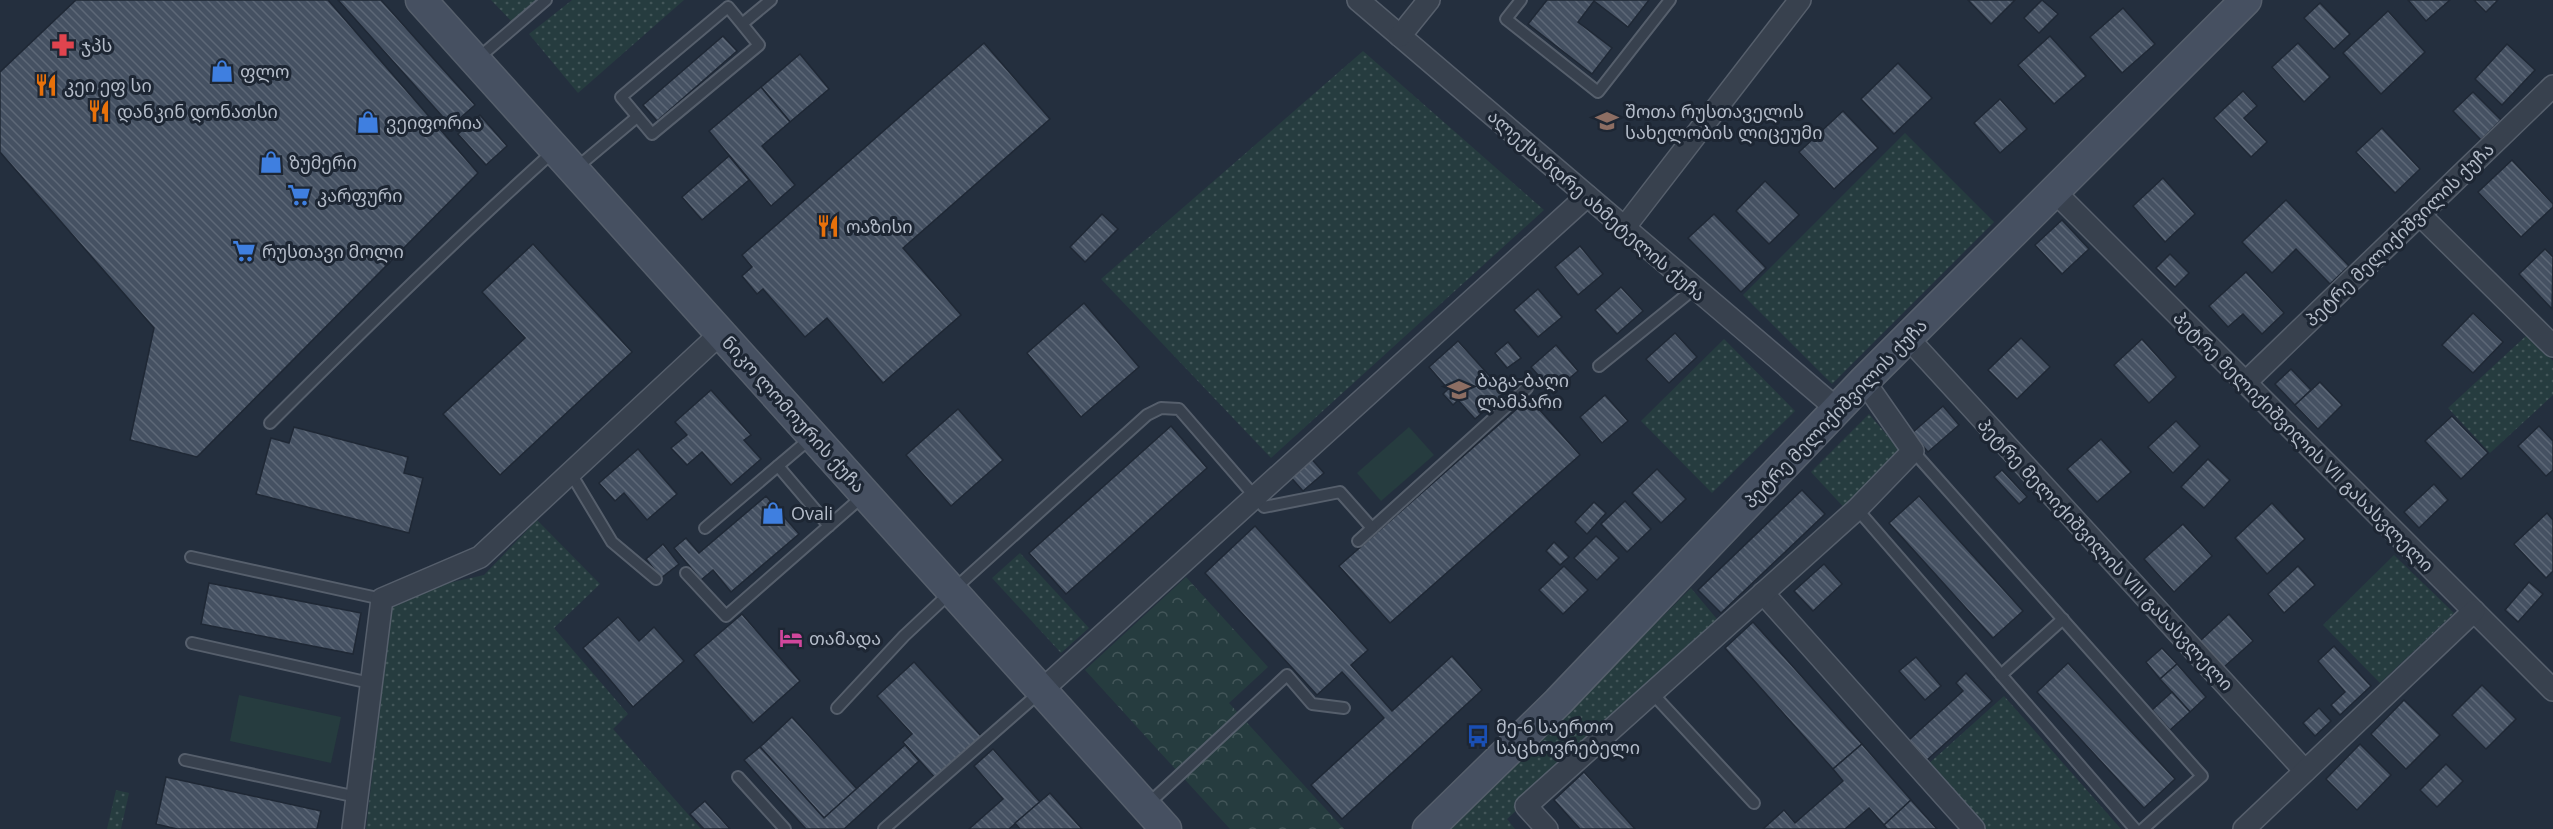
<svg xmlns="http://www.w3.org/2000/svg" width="2553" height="829" font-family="'Open Sans','Noto Sans Georgian',sans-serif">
<defs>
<pattern id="grass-dots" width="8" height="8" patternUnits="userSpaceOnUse" patternTransform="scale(1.5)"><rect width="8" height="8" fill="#263c3f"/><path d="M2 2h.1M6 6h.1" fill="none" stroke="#435659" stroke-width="1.8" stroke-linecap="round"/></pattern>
<pattern id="forest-crowns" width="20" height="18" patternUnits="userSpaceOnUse" patternTransform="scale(1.5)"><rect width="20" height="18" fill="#263c3f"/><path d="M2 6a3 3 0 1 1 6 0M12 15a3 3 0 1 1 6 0" fill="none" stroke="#435659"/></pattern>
<pattern id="building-back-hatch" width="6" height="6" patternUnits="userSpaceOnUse" patternTransform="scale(1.5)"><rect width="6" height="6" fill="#455162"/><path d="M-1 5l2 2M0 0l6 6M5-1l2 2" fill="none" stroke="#5d6877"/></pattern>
</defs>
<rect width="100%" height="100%" fill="#242f3e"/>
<!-- grass -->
<g fill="url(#grass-dots)">
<polygon points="491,0 536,0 513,23"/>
<polygon points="572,0 684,0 578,93 529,34"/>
<polygon points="1363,51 1544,210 1271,458 1101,279"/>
<polygon points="1905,133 1994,222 1832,384 1743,295"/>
<polygon points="2528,334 2553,361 2553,395 2490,453 2448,408"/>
<polygon points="1724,339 1795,411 1712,493 1641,421"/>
<polygon points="1869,414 1904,455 1849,513 1811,472"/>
<polygon points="537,520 600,584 554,628 628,714 613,729 701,829 366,829 392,605 435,586 484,575"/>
<polygon points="1020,553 1089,628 1061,653 992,578"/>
<polygon points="2394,555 2454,613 2380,683 2323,625"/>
<polygon points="1691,588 1721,624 1507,819 1515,829 1451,829"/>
<polygon points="2004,696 2121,829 1983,829 1926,766"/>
<polygon points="116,790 129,793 121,829 107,829"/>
</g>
<!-- forest -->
<polygon fill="url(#forest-crowns)" points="1186,577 1268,667 1229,703 1344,829 1230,829 1085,670"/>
<!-- pitch -->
<g fill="#263c3f">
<polygon points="1409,427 1434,455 1381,501 1357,473"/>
<polygon points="239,695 341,717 331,763 230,741"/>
</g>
<!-- building -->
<g fill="url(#building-back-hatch)" stroke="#1f2835" stroke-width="1.5">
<polygon points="76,0 328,0 478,173 197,457 130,440 154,328 0,152 0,72"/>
<polygon points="338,0 381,0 475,105 451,126"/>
<polygon points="1547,0 1649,0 1628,27 1594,1 1578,22 1612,48 1592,74 1528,24"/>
<polygon points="1968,0 2015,0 1991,24"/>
<polygon points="2042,0 2058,14 2039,33 2024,18"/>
<polygon points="2408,0 2450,0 2426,21"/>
<polygon points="2474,0 2498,0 2486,12"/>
<polygon points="2320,3 2350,34 2334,49 2304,18"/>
<polygon points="2123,8 2155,44 2122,73 2090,37"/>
<polygon points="2388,11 2425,52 2381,94 2343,53"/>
<polygon points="723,36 737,51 657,121 643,105"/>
<polygon points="2050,36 2086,76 2054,104 2018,65"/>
<polygon points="984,43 1050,119 903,248 961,315 883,383 827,318 805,337 763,289 757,294 742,276 752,267 742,255"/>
<polygon points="2298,43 2330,77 2304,102 2272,67"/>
<polygon points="2507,44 2535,70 2502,105 2475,79"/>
<polygon points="800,54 829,89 790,122 761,87"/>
<polygon points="1898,63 1932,98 1894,134 1861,99"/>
<polygon points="761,87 790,122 762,146 795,185 771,206 709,131"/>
<polygon points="2243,91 2257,106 2244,118 2267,142 2251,157 2214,118"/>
<polygon points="2473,92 2501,120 2481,140 2453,111"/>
<polygon points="2000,99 2027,129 2000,153 1974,123"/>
<polygon points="1843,111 1878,148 1834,189 1799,152"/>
<polygon points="480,115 507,146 486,165 458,134"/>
<polygon points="2382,128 2420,169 2395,193 2356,152"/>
<polygon points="729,156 749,180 702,220 682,197"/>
<polygon points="2512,160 2553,204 2553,207 2521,237 2478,192"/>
<polygon points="2163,178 2195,214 2165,242 2133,206"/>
<polygon points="1765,181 1799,215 1769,244 1736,211"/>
<polygon points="2286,200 2349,266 2330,284 2296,249 2272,273 2242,242"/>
<polygon points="1102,214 1118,229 1085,262 1070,247"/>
<polygon points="1714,214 1766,268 1741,292 1688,238"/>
<polygon points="2062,220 2089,249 2062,274 2035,245"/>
<polygon points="533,244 632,352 500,475 443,414 525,338 482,292"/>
<polygon points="1580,246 1603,274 1578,295 1555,267"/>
<polygon points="2545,249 2553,257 2552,309 2519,274"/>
<polygon points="2170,254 2189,273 2175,287 2156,268"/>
<polygon points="2246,272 2284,313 2262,334 2243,314 2228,327 2209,306"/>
<polygon points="1621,287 1643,311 1617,334 1595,310"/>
<polygon points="1538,289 1562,317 1538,337 1514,310"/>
<polygon points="1084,303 1139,367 1081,417 1027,353"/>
<polygon points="2473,313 2503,342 2473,373 2442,345"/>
<polygon points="1675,333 1697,357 1669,383 1646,359"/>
<polygon points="2021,338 2050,367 2017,399 1988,370"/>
<polygon points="2142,339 2176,377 2149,403 2114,365"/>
<polygon points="1458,341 1505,393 1475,419 1458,400 1453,405 1443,394 1448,389 1429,367"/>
<polygon points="1508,342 1521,358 1507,368 1495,353"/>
<polygon points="1556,345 1578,371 1553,392 1531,367"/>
<polygon points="2291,369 2311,390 2295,405 2275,384"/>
<polygon points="2320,382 2342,405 2318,429 2295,405"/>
<polygon points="711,390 751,435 744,440 761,459 731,485 702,452 687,465 671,448 687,435 675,422"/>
<polygon points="1605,395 1628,421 1602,443 1580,417"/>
<polygon points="1529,398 1580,455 1390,623 1339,566"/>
<polygon points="1943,406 1959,425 1928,452 1912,433"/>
<polygon points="958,409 1003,460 951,506 906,455"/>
<polygon points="2452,416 2488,453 2461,479 2425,441"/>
<polygon points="2176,421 2200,446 2173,473 2148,447"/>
<polygon points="1171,426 1207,468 1066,594 1029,553"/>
<polygon points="2539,426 2553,441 2553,470 2546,476 2518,446"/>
<polygon points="294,427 408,457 404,473 423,478 409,533 256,494 271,438 289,443"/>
<polygon points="2101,439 2131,472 2097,502 2067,469"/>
<polygon points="638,449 677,494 647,520 624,493 615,501 599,483"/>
<polygon points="1308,455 1324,473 1303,491 1287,473"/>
<polygon points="2208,459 2230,480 2204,508 2181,487"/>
<polygon points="1657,469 1686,499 1661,523 1632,493"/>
<polygon points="2002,470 2027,497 2019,504 1994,477"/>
<polygon points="2434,484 2448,500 2419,528 2404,512"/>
<polygon points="1802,490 1825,514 1721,613 1698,590"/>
<polygon points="766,496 799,534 731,592 713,570 701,580 674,548 686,538 699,553"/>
<polygon points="1919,496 2023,611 1993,638 1889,523"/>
<polygon points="1625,501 1651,529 1627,552 1601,524"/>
<polygon points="1594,502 1606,513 1587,534 1575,522"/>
<polygon points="2272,503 2305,539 2267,574 2235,538"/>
<polygon points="2547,513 2553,520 2553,571 2546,578 2514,544"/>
<polygon points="2183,524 2212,556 2174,592 2144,559"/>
<polygon points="1255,526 1368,650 1351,665 1392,711 1452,656 1482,690 1342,819 1311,785 1384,718 1342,672 1317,695 1205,573"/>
<polygon points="1596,536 1619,558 1597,580 1574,558"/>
<polygon points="1554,542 1569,557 1560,565 1546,551"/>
<polygon points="663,544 679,564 661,578 646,559"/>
<polygon points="1824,564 1842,584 1813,611 1794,591"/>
<polygon points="1564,566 1588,590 1563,614 1539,590"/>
<polygon points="2298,566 2315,585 2284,613 2268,594"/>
<polygon points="2529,582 2543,594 2518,622 2505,610"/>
<polygon points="209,583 361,613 353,654 201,624"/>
<polygon points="742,614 800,681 753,723 694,655"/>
<polygon points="2229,614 2253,641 2224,667 2200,641"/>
<polygon points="618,617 639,641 654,627 684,661 633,707 583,648"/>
<polygon points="1753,622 1862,744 1833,769 1725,648"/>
<polygon points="2334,646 2371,686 2340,715 2331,705 2345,692 2318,661"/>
<polygon points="2162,648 2177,664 2160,679 2146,662"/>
<polygon points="1916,657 1941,686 1925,700 1899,671"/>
<polygon points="914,662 983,738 937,780 903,742 912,734 877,696"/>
<polygon points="2068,663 2175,779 2144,808 2037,692"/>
<polygon points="2177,664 2206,697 2190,712 2160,679"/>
<polygon points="1966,673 1992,701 1927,760 1909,740 1963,691 1956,683"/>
<polygon points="2482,685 2516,719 2486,749 2452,715"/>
<polygon points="2172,692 2190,712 2170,730 2152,710"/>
<polygon points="2404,700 2440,735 2406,769 2371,734"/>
<polygon points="2319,708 2331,721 2315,736 2303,723"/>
<polygon points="792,717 857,789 824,818 760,747"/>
<polygon points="1862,744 1911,800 1884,825 1869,808 1845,829 1763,829 1784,810 1795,823 1843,781 1833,769"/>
<polygon points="2360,744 2391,775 2357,810 2326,779"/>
<polygon points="905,745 919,761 844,829 806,829 744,760 760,747 824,818"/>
<polygon points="993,749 1040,802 1009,829 969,829 1003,799 974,766"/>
<polygon points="2446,764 2463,781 2437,807 2420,790"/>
<polygon points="1584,772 1635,829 1580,829 1554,800"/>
<polygon points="166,777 321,811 317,829 177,829 156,824"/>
<polygon points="1050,793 1082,829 1020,829 1015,823"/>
<polygon points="1911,800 1937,829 1887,829 1884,825"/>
<polygon points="705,801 730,829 704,829 690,814"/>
</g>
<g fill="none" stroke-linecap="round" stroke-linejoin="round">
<!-- lane casing -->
<g stroke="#565f6c" stroke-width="14">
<g id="lane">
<polyline points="1521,0 1506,19 1598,92 1670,0"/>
<polyline points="742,24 728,7 621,97 652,134 759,45 742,24 771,0"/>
<polyline points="476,60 546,0"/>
<polyline points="575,169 637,117"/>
<polyline points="1599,366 1695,288"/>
<path d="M270 423C363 330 457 238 555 150"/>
<polyline points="1913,451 2202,776 2143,829"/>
<polyline points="778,466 829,526"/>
<polyline points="570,472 612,542 656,579"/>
<polyline points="1857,509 2135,829"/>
<polyline points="705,528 812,437"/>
<polyline points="1358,541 1527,388"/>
<polyline points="191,557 382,599"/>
<polyline points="686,573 726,616 863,496"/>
<polyline points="192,643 370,683"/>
<polyline points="2001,675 2063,619"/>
<polyline points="1652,693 1754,803"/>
<polyline points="837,708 904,636 952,591 1147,415 1161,408 1179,409 1264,507 1340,492 1372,528"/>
<polyline points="185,760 357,797"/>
<polyline points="738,777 785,829"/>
<polyline points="1146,806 1287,675 1312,704 1344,708"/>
<polyline points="884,829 1039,693"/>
</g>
</g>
<!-- street casing -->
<g stroke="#565f6c" stroke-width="24">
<g id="street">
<polyline points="1358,0 1837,409"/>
<polyline points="1400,36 1429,0"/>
<polyline points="2054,191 2553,690"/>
<polyline points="2420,215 2553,346"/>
<polyline points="1624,228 1800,0"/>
<polyline points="1908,338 2305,771"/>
<polyline points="2246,382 2553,86"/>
<polyline points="1763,593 1974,829"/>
<polyline points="1042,690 1587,196"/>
<polyline points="353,829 382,599 480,557 721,333"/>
<polyline points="1547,829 1526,806 1857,509 1913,451 1864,381"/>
<polyline points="2244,829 2474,611"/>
</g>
</g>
<!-- secondary casing -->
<g stroke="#565f6c" stroke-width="33">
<g id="secondary">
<polyline points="421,0 1166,829"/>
<polyline points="1428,829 1558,702 1864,381 2246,0"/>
</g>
</g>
<!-- lane -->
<use href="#lane" stroke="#38414e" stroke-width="10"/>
<!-- street -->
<use href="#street" stroke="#38414e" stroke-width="21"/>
<!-- secondary -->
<use href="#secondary" stroke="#465061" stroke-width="30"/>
</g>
<!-- icons -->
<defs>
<g id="pharmacy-bare" transform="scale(1.8)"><path d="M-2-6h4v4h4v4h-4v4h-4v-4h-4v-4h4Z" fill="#e0444e" stroke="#1d2633" stroke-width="2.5" paint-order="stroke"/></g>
<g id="shop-bare" transform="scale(1.8)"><path d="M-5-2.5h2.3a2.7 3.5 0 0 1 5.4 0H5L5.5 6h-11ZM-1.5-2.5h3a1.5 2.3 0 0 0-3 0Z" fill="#3f7fe0" stroke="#1d2633" stroke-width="2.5" paint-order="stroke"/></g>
<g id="restaurant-bare" transform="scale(1.8)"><path d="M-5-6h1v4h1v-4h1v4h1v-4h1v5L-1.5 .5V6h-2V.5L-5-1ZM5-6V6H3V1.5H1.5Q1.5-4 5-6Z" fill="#e8710a" stroke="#1d2633" stroke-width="2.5" paint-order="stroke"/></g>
<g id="school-bare" transform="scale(1.8)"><path d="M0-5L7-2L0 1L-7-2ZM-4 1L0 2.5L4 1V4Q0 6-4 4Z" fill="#8d6e63" stroke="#1d2633" stroke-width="2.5" paint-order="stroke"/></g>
<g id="supermarket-bare" transform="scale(1.8)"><path d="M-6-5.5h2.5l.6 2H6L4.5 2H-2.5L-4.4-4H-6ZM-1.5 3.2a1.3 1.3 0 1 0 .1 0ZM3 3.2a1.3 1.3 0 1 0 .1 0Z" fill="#3f7fe0" stroke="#1d2633" stroke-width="2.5" paint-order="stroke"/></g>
<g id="hotel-bare" transform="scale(1.8)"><path d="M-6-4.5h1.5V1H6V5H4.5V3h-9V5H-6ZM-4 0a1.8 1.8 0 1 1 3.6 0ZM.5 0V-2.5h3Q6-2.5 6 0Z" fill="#d1479c" stroke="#1d2633" stroke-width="2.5" paint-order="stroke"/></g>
<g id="bus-bare" transform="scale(1.8)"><path d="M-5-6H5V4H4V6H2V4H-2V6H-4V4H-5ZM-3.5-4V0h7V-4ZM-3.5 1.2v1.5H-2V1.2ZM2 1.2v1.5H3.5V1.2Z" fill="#1a4fb4" stroke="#1d2633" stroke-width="2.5" paint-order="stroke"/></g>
</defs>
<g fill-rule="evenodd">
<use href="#pharmacy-bare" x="63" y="45"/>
<use href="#shop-bare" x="222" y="71"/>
<use href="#restaurant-bare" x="46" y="85"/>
<use href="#restaurant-bare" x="99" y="111"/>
<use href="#school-bare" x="1607" y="121"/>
<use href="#shop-bare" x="368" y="122"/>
<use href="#shop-bare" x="271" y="162"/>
<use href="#supermarket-bare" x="299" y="195"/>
<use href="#restaurant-bare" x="828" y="226"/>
<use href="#supermarket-bare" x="244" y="251"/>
<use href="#school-bare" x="1459" y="390"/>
<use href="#shop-bare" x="773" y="513"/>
<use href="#hotel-bare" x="791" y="638"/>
<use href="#bus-bare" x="1478" y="736"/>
</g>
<g text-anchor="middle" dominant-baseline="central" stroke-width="6" stroke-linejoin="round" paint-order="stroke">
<!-- poi labels -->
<g font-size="18" fill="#b4bcc9" stroke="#1d2633" text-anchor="start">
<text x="81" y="45">ჯპს</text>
<text x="240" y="71">ფლო</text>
<text x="64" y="85">კეი ეფ სი</text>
<text x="117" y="111">დანკინ დონათსი</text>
<text x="1625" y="111">შოთა რუსთაველის<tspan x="1625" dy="21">სახელობის ლიცეუმი</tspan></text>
<text x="386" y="122">ვეიფორია</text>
<text x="289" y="162">ზუმერი</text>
<text x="317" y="195">კარფური</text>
<text x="846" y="226">ოაზისი</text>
<text x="262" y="251">რუსთავი მოლი</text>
<text x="1477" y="380">ბაგა-ბაღი<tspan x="1477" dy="21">ლამპარი</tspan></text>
<text x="791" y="513">Ovali</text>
<text x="809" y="638">თამადა</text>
<text x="1496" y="726">მე-6 საერთო<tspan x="1496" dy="21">საცხოვრებელი</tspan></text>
</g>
<!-- street labels -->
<g font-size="18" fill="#b4bcc9" stroke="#1d2633">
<text transform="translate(1597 205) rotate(41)">ალექსანდრე ახმეტელის ქუჩა</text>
<text transform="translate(2399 234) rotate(-44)">პეტრე მელიქიშვილის ქუჩა</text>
<text transform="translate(1835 413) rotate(-46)">პეტრე მელიქიშვილის ქუჩა</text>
<text transform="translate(794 414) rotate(48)">ნიკო ლომოურის ქუჩა</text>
<text transform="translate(2304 441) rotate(45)">პეტრე მელიქიშვილის VII გასასვლელი</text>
<text transform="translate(2106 554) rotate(47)">პეტრე მელიქიშვილის VIII გასასვლელი</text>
</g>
</g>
</svg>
